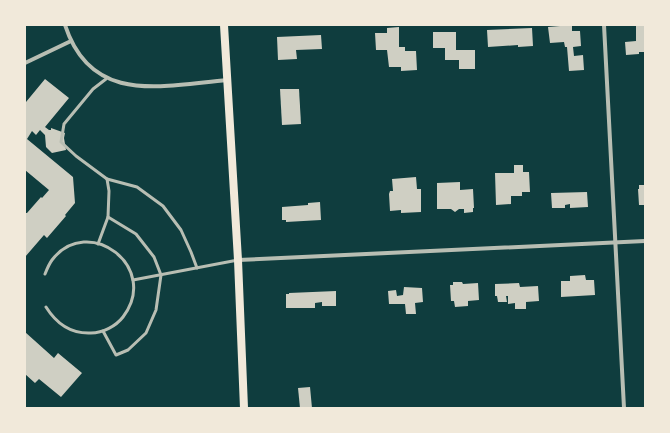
<svg xmlns="http://www.w3.org/2000/svg" width="670" height="433" font-family="Roboto,sans-serif">
<rect width="100%" height="100%" fill="#0f3d3e"/>
<!-- building -->
<g fill="#cfcfc3">
<polygon points="572,25 572,31 580,31 581,46 573,47 574,56 583,55 584,70 569,71 567,47 565,47 564,42 550,43 548,27"/>
<polygon points="636,25 645,25 645,52 639,52 639,54 626,55 625,42 636,41"/>
<polygon points="399,27 399,47 405,47 405,51 416,51 417,70 401,71 401,67 389,67 387,50 376,50 375,33 387,33 387,28"/>
<polygon points="532,28 533,46 518,47 518,45 488,47 487,30"/>
<polygon points="433,32 456,32 456,50 475,50 475,69 459,69 459,60 445,60 445,48 433,48"/>
<polygon points="321,35 322,49 296,50 297,59 278,60 277,37"/>
<polygon points="45,79 69,98 45,127 49,130 51,130 51,128 65,133 64,138 66,150 52,153 46,147 45,135 40,130 36,135 32,131 27,139 73,177 75,203 65,215 66,216 47,238 44,235 25,257 25,213 27,213 41,197 42,198 49,190 25,170 25,101 26,102"/>
<polygon points="280,89 299,89 301,124 282,125"/>
<polygon points="514,165 523,165 523,172 529,172 530,192 522,192 522,196 511,196 511,204 496,205 495,173 514,173"/>
<polygon points="416,177 417,189 421,189 421,212 401,213 401,210 390,211 389,194 390,191 393,191 392,179"/>
<polygon points="460,182 460,190 473,189 474,208 473,208 473,212 464,213 464,209 459,209 455,212 451,209 437,209 437,183"/>
<polygon points="639,185 645,185 645,205 639,205 638,189 639,189"/>
<polygon points="587,192 588,207 570,208 570,204 565,205 565,208 552,208 551,193"/>
<polygon points="320,202 321,220 286,222 286,220 282,220 282,207 308,205 308,203"/>
<polygon points="585,275 586,280 594,280 595,295 561,297 561,281 570,281 570,276"/>
<polygon points="453,282 462,282 463,284 478,283 479,300 468,301 468,306 455,307 454,301 451,301 450,285 453,285"/>
<polygon points="519,283 520,287 538,286 539,301 526,302 526,309 515,309 515,303 508,304 508,296 506,296 507,302 498,302 497,296 495,296 495,284"/>
<polygon points="404,287 422,288 423,302 415,303 416,314 406,314 405,304 389,304 388,291 396,290 397,296 403,295"/>
<polygon points="336,291 336,306 322,306 322,302 315,303 315,308 286,308 286,294 289,294 289,293"/>
<polygon points="25,332 54,358 58,353 82,373 61,397 39,379 35,383 25,374"/>
<polygon points="310,387 312,408 300,408 298,388"/>
</g>
<g fill="none" stroke-linecap="round" stroke-linejoin="round">
<!-- service -->
<g stroke="#b8beb3" stroke-width="3">
<polyline points="107,179 137,187 163,206 181,230 191,252 197,268"/>
<polyline points="98,244 108,217 109,191 107,179 76,156 61,142 64,124 93,89 106,79"/>
<path d="M45 274C47 269 49 264 52 260 88 213 161 267 123 317 116 326 103 333 91 333 71 334 56 323 46 307"/>
<polyline points="133,280 238,260"/>
<polyline points="103,331 116,355 128,350 146,333 156,310 161,275 154,257 136,234 108,217"/>
</g>
<!-- minor -->
<g stroke="#b8beb3" stroke-width="4">
<path d="M65 25C91 105 161 86 227 80"/>
<polyline points="604,25 624,408"/>
<polyline points="25,63 71,41"/>
<polyline points="238,260 645,241"/>
</g>
<!-- secondary -->
<polyline stroke="#f1e9da" stroke-width="8" points="224,25 238,260 244,408"/>
</g>
<!-- border -->
<rect width="670" height="433" fill="none" stroke="#f1e9da" stroke-width="52"/>
</svg>
